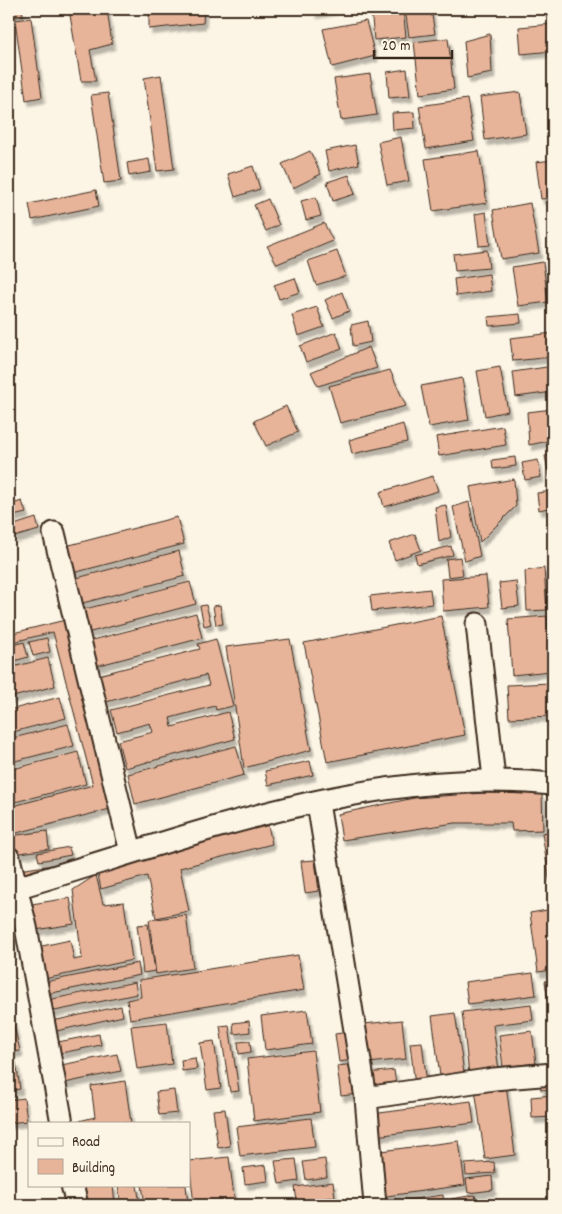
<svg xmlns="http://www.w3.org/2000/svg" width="562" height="1214" font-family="Dekko,sans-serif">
<defs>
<filter id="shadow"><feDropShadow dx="3" dy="5.5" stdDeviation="1" flood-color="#0004"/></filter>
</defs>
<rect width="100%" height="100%" fill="#fcf5e5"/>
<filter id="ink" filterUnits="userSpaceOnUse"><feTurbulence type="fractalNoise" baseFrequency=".02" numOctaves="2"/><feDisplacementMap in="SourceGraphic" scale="10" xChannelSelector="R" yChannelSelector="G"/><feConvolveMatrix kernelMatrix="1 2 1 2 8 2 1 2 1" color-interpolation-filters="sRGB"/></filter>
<g filter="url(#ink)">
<!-- building -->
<g fill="#e7b499" stroke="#3b2a1e" filter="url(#shadow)">
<polygon points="9,9 22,9 23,16 9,18"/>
<polygon points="69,9 107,9 112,44 90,50 96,81 81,81"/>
<polygon points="149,9 204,9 203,23 149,29"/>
<polygon points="313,9 335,9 314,13"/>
<polygon points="371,9 403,9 406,37 374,40"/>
<polygon points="405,9 431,9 435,34 409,37"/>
<polygon points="31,18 42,97 26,100 15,20"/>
<polygon points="366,21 375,56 332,67 323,29"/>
<polygon points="553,24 553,51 521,54 519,27"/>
<polygon points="490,34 492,73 467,78 464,41"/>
<polygon points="448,38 454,89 420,94 414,42"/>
<polygon points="407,69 410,96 389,98 387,72"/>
<polygon points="370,74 377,115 341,120 334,79"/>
<polygon points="161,75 174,169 157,171 144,78"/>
<polygon points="520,92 526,134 485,140 480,97"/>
<polygon points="108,93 121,181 104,183 91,95"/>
<polygon points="467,99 474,141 426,149 419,106"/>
<polygon points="414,112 415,128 393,130 392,113"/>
<polygon points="401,137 409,181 387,185 378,142"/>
<polygon points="355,145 359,164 329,171 325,151"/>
<polygon points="310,151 321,174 293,188 282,164"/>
<polygon points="479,151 487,203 433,211 425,159"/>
<polygon points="149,159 151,172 129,176 127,163"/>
<polygon points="553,160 553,198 541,199 536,162"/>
<polygon points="253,166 260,189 235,197 228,174"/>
<polygon points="349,175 355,194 333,201 327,182"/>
<polygon points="96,190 99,206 32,220 29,204"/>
<polygon points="316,197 321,216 306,220 301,201"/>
<polygon points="268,199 279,225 266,231 254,205"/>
<polygon points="530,203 539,253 501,259 493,210"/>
<polygon points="486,212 490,245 479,246 475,214"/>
<polygon points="324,223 333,241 277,264 267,246"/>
<polygon points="487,250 489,268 455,271 453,254"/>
<polygon points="337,251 346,276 316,285 308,261"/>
<polygon points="543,262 548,302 518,306 512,267"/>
<polygon points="489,274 491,291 456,296 454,279"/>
<polygon points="295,278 300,292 279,299 274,285"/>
<polygon points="342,292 349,311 333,318 325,300"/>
<polygon points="317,307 324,327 298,336 292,315"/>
<polygon points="520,314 521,323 489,326 488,317"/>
<polygon points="368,321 371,342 353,346 351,325"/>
<polygon points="336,332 342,349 306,362 300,346"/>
<polygon points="553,333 553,357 513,361 510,338"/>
<polygon points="369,347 377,368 318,386 311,372"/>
<polygon points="553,366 553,392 516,397 513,372"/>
<polygon points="500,367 508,411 485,416 477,371"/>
<polygon points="390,370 406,406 340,423 329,386"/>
<polygon points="462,378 469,420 429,427 421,386"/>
<polygon points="286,406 298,432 266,446 254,421"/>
<polygon points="553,409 553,440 529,445 527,412"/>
<polygon points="403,424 407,442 352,454 349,440"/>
<polygon points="503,426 506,445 439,456 436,437"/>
<polygon points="553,454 553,480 550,480 545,456"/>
<polygon points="515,457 516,466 493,469 492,460"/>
<polygon points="538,460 541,477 525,480 522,463"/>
<polygon points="433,476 438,491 384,507 380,492"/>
<polygon points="514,479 516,506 480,542 470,487"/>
<polygon points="553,491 553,507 539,510 537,493"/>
<polygon points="22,501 26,513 9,517 9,505"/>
<polygon points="469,502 480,556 465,561 453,507"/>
<polygon points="446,505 451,537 439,542 435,507"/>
<polygon points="177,517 184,544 69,574 62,547"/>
<polygon points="36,518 39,530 14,537 11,526"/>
<polygon points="415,534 421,550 395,560 389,543"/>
<polygon points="451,546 453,555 417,564 415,555"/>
<polygon points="179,551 185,576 79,604 73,579"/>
<polygon points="460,557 463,575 448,577 446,559"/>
<polygon points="544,568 547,610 527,611 525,571"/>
<polygon points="553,571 553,602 549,572"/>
<polygon points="486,576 489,607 443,611 441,579"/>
<polygon points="516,581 519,606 502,608 499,583"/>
<polygon points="190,582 196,604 87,633 81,610"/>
<polygon points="430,589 432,604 372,611 370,596"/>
<polygon points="206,605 211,624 204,626 200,606"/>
<polygon points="220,605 223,624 216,625 213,606"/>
<polygon points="196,613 202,638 96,666 89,641"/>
<polygon points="441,616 465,735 327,762 304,643"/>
<polygon points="547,616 551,671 512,675 508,619"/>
<polygon points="65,620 114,808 9,835 9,791 13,806 93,785 53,632 9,643 9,634"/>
<polygon points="47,638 50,652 33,656 29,642"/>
<polygon points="216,639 233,706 216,710 215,706 170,718 172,727 228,712 235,739 125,768 118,741 153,732 150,723 117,732 111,710 209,685 206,675 106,702 98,675 200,649 198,644"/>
<polygon points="290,639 311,750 244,768 226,647"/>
<polygon points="24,642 28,657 11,662 9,646"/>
<polygon points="48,658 55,686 9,698 9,668"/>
<polygon points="550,683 552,716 509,718 507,685"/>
<polygon points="60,697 66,718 9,733 9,710"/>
<polygon points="68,724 74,746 11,762 9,739"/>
<polygon points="236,746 244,775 135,804 128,774"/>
<polygon points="78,752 86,784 15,802 9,770"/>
<polygon points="310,761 313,775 268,785 265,771"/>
<polygon points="484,793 542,794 543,830 512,831 511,823 455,823 342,840 338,814 414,798"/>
<polygon points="268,825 272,844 180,868 189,911 156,918 147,876 101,889 97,870"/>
<polygon points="47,831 49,849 13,854 10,836"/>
<polygon points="553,831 553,890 551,891 542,833"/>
<polygon points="69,847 71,855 39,861 37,853"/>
<polygon points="315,860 319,891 305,893 301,861"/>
<polygon points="53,865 54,872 18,877 18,870"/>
<polygon points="96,875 103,904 124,902 132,960 40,980 33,948 70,940 74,960 82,958 73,890"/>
<polygon points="70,898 74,924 29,931 25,905"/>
<polygon points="553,909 553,970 538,972 530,913"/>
<polygon points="186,915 193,968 156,974 149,920"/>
<polygon points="148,924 155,971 143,973 137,925"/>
<polygon points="298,955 304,990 130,1019 127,1000 141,997 139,980"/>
<polygon points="138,963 140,975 42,995 40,983"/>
<polygon points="533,973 536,995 468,1004 465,982"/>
<polygon points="553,980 553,1000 548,1001 545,981"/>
<polygon points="135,982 137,994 45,1013 43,1001"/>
<polygon points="531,1004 533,1020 493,1025 499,1071 469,1075 462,1012"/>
<polygon points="121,1006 123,1016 52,1032 48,1022"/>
<polygon points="307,1010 312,1044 265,1050 261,1016"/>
<polygon points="455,1013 464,1073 440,1076 432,1016"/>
<polygon points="12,1017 20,1051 9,1053 9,1018"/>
<polygon points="402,1020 406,1059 368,1063 364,1024"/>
<polygon points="249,1021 250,1032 234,1034 233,1023"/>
<polygon points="167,1022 172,1064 137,1069 131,1026"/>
<polygon points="229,1025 239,1091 230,1092 220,1026"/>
<polygon points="532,1031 536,1063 503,1067 499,1035"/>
<polygon points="348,1032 352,1060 339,1062 335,1034"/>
<polygon points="99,1034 101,1045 61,1053 58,1042"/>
<polygon points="214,1041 221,1088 207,1090 200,1043"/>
<polygon points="250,1041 251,1052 239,1054 238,1042"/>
<polygon points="422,1042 427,1085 415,1086 410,1043"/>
<polygon points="313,1051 320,1112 254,1121 247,1059"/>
<polygon points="117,1054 121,1071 60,1084 56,1066"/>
<polygon points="195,1058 197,1069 182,1071 181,1060"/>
<polygon points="16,1062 20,1089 9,1091 9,1063"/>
<polygon points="355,1064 358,1094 341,1096 337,1066"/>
<polygon points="394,1070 396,1085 371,1088 369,1073"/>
<polygon points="553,1078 553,1089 541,1090 540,1079"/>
<polygon points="125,1081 131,1123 71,1123 95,1117 91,1086"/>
<polygon points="506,1084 515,1155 485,1159 475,1089"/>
<polygon points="174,1090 177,1113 159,1115 156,1092"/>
<polygon points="553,1095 553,1117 532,1118 531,1097"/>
<polygon points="24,1098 27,1121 9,1123 9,1100"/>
<polygon points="471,1101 474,1123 376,1136 372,1114"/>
<polygon points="225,1109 230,1146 218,1148 213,1110"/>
<polygon points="311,1118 315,1147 240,1156 236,1127"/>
<polygon points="459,1141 465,1185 380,1197 373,1152"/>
<polygon points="229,1157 235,1205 194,1205 189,1161"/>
<polygon points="296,1159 299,1181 279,1184 275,1161"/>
<polygon points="325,1159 327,1177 306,1180 303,1162"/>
<polygon points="494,1162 495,1173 466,1175 465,1164"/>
<polygon points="266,1165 268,1181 245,1184 243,1168"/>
<polygon points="492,1176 493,1190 468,1193 466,1179"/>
<polygon points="333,1182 335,1197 297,1202 295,1187"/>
<polygon points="85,1185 113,1185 115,1205 87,1205"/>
<polygon points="118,1185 137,1185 140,1205 121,1205"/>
<polygon points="142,1185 186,1185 188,1205 145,1205"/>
<polygon points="443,1195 444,1205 378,1205 377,1204"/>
<polygon points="475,1195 477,1205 452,1205 451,1199"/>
</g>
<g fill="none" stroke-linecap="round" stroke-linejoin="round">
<!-- minor casing -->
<g stroke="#3b2a1e" stroke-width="25">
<g id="minor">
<polyline points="54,533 131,852"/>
<polyline points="477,624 494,779"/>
<polyline points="318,803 366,1098 494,1079 553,1074"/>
<polyline points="9,858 26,927 62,1123"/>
<path d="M9 890C185 839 366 765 553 784"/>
<polyline points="366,1098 375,1205"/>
<polyline points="72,1185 77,1205"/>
</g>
</g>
<!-- minor -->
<use href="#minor" stroke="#fcf5e5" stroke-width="21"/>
</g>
</g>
<!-- margin -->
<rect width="562" height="1214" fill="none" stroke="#fcf5e5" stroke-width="30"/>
<rect x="15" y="15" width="532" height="1184" fill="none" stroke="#3b2a1e" stroke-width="2" filter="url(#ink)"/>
<!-- legend -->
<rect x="28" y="1122" width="162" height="65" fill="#fcf5e5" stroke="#afa495"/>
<rect x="38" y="1138" width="25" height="8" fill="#fcf5e5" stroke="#afa495"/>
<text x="72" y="1146" font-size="15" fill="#3b2a1e">Road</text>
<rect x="38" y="1159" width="25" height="15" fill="#e7b499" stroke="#afa495"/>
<text x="72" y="1172" font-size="15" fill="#3b2a1e">Building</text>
<!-- scale -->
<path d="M374 50v8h78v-8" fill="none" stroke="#3b2a1e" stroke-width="2.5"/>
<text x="382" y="50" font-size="15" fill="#3b2a1e" stroke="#fcf5e5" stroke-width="4" paint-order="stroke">20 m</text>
</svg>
